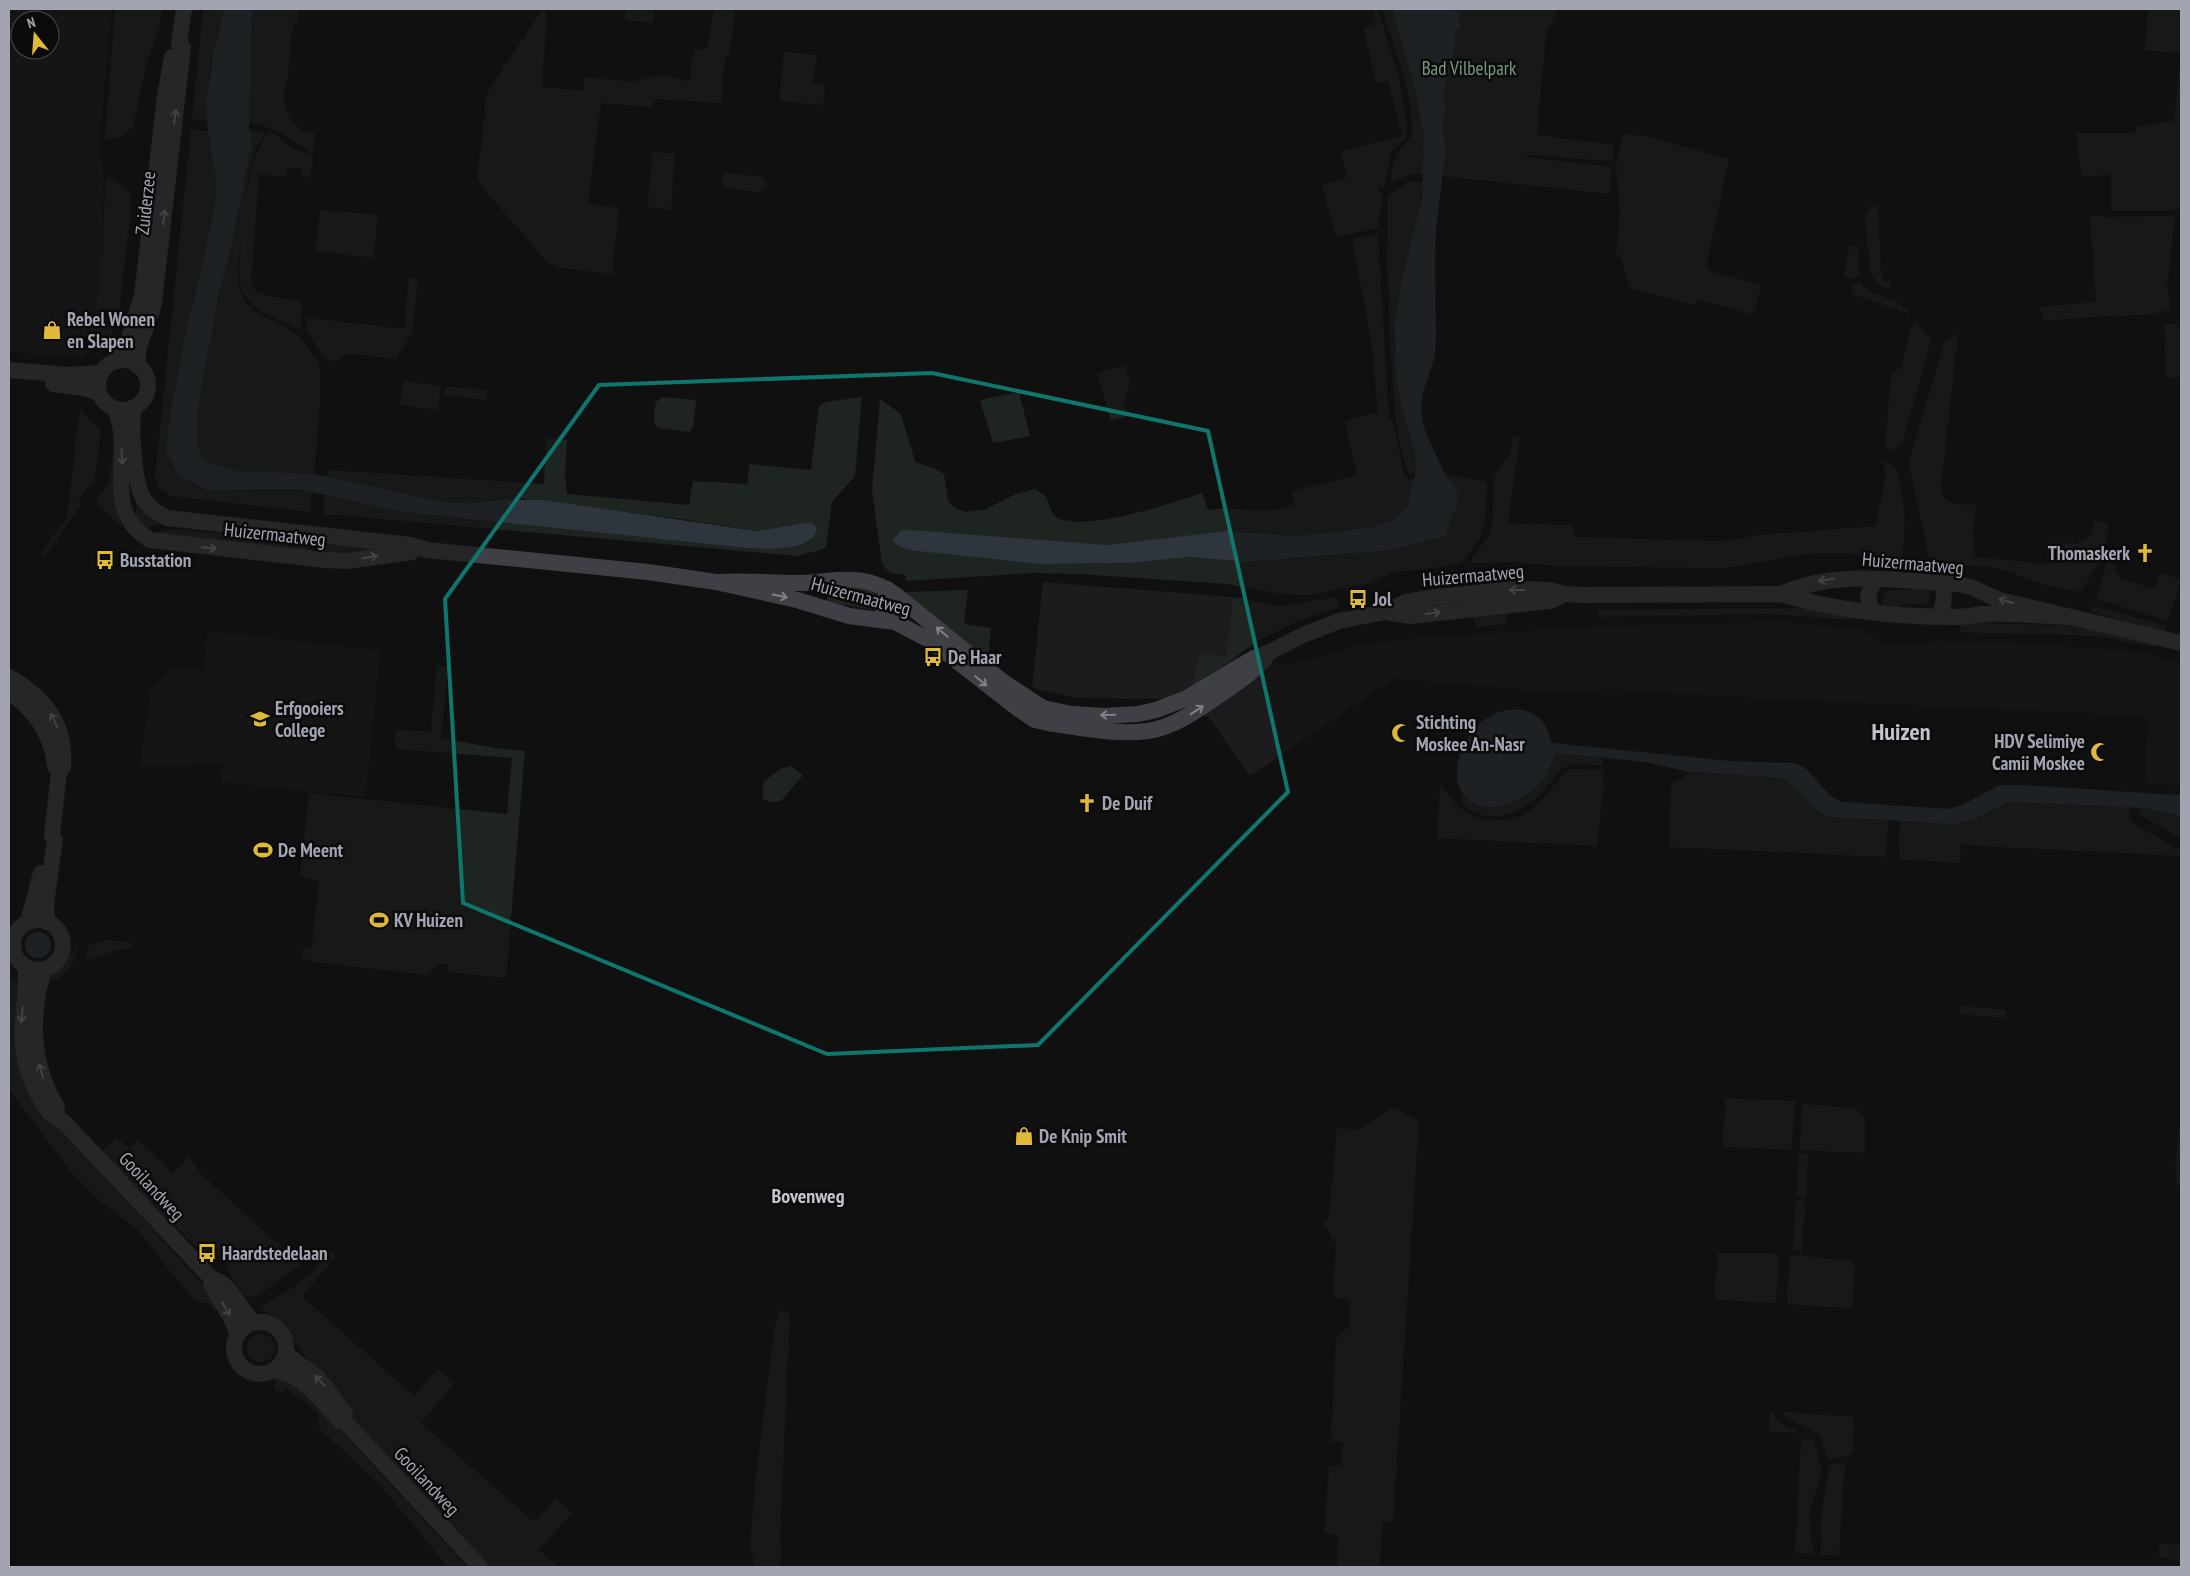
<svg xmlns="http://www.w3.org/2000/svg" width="2190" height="1576" font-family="'PT Sans Narrow',sans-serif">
<rect width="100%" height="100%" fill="#101011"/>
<!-- built -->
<g fill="#1c1c1e" fill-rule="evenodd">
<path d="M9 9H112L99 146 104 176 98 340 81 357 9 352ZM20 20H50V50H20Z"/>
<polygon points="1043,582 1233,597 1226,656 1290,665 1360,645 1412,639 1605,626 1784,622 1863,630 1882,643 1905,646 1926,646 1933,641 2011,643 2145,652 2181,664 2181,786 2145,783 2147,718 2132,715 1721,696 1617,689 1539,691 1395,678 1250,776 1210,719 1179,699 1079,698 1039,690 1032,686"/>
<polygon points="208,631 380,651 366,797 221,782 224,764 140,766 151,689 170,669 204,671"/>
</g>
<!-- green -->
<g fill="#1e2520">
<polygon points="115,9 162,9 159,31 147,61 133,127 118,138 105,140"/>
<polygon points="203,9 224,9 209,74 207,120 192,119"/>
<path d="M252 9H299L297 23 293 22 288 74 283 99 290 120 302 130 315 134 312 154C290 138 276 127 249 123Z"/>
<polygon points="626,9 654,9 653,22 625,21"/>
<polygon points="714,9 735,9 730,53 725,59 721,103 656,99 651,107 601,103 588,204 619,208 612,274 560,268 547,262 483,188 477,178 485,113 485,99 489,90 542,10 547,11 542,87 583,91 585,77 632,82 663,74 684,81 690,80 694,50 707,48"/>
<polygon points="1373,9 1378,9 1399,77 1407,128 1405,139 1391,152 1385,187 1378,189 1383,196 1378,228 1336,237 1322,185 1347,177 1341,151 1402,136 1388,81 1376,83 1363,27 1376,24"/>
<path d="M1382 9H1558L1546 33 1537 135 1614 145 1612 161 1526 155 1525 157 1612 167 1610 194 1414 173 1390 183C1391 172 1393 163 1398 153 1405 141 1410 146 1412 128 1414 95 1392 41 1382 9Z"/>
<polygon points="2149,9 2181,9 2181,53 2144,50"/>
<polygon points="784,52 817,55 813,83 825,85 823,105 779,101"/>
<polygon points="2180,63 2181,195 2180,208 2168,211 2111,211 2111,175 2084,176 2081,173 2076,133 2134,133 2138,126 2174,121"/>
<polygon points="191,129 208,131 216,178 215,203 196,293 187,324 168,428 192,484 206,490 312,491 310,512 171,496 158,487 155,478"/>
<path d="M249 130 263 132 265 134 255 148 248 179 237 277 244 301 255 312 282 325 298 335 320 364V404L314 474C288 473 220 477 203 458 181 432 224 283 231 246 238 213 241 178 251 146Z"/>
<path d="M268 133 276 134C286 145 294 152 310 154L313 159 310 177H302V169L287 168 286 177 259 174 251 284 256 292 266 296 302 301 301 330C273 316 239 310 239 272 242 234 244 163 268 133Z"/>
<polygon points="1628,134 1649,137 1729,159 1706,267 1716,273 1759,284 1761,287 1754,313 1751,314 1697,299 1694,305 1630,288 1621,259 1616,254 1620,212 1616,167 1622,136"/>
<polygon points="655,152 675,154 671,210 649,207 648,203 652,155"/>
<path d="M728 173 762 177 766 181 767 186 759 192 726 188C719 184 720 176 728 173Z"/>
<polygon points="106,175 128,189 132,200 117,328 113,328 111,338 100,342 94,331 102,251"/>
<path d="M1411 181 1423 182 1417 222 1400 288 1393 337 1401 405 1415 454 1416 473 1410 474C1396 446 1395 410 1393 380 1388 319 1387 257 1387 196Z"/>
<polygon points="1870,206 1878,207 1881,274 1884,281 1890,281 1891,289 1884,288 1877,283 1870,271 1865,215"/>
<polygon points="320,210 378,215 373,258 316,251"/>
<polygon points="2099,215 2103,217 2170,216 2175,218 2167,287 2171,309 2152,314 2048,320 2043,319 2040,307 2096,302 2090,216"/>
<path d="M1378 234 1389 418 1393 421 1404 474 1409 480 1414 479 1407 507 1397 518 1374 527 1357 530 1293 536 1225 531 1107 545H1077L916 551 1039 564 1130 563 1190 557 1247 562 1393 550 1446 536C1455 514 1464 498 1448 477L1458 476 1487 482 1485 521 1480 538 1461 564 1391 573 1370 583 1308 595 1281 594 1227 584 1079 574 1034 573 905 581 906 575 890 573 882 564 872 490 880 399 901 414 915 462 936 469 944 474 948 501 955 508 966 512 986 509 1016 494 1035 489C1038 491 1042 493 1045 496 1051 503 1049 513 1058 518 1088 532 1171 503 1202 493L1208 510C1238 505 1265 517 1295 505L1292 491 1357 475 1345 421 1378 412 1371 340 1352 239Z"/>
<polygon points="1858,245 1860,276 1852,279 1843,276 1850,246"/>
<polygon points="409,277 418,279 412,333 396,359 351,354 345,355 333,362 323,356 306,330 308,318 404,329"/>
<polygon points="1860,281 1868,291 1897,302 1911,314 1852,294 1853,284"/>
<polygon points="1915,319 1931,339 1902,445 1891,450 1885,448 1891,373 1902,367 1909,334"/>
<polygon points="2176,324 2181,330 2181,377 2166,378 2164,325"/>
<path d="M1958 333 1941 486C1942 507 1959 504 1976 505L1973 533 1975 557 2047 564 2049 542 2076 544 2091 535 2094 521 2109 523 2103 556 2081 592 2048 586 1994 567 1962 565 1935 561 1929 557 1910 470V458L1945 341Z"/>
<polygon points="1125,365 1130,383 1124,402 1128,416 1111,420 1097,373"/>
<polygon points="403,381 441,386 438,410 400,405"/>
<polygon points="445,386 487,390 486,400 444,395"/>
<polygon points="1019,392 1030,436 993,443 980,400"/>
<path d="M662 397 696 400 693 428 689 432 660 428C650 423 655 411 656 402Z"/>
<path d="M862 397 855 476 832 502 826 548 798 556 324 514V493L403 512 746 548C771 549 788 548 812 540L804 523 757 531 681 519 523 499 473 503 443 502 327 478 329 470 544 484 546 438 567 440 565 474 567 494 689 505 693 481 747 484 750 464 811 470 819 406 826 402Z"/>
<polygon points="80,408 92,423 101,429 94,486 90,484 78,500 82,503 45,556 41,553 67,517"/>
<path d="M1513 436 1520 438 1508 523 1572 525 1575 537 1728 541 1758 535 1875 526 1886 476 1883 460 1896 469C1905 499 1907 526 1902 557 1871 555 1839 551 1808 554 1778 557 1751 566 1720 568L1553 566 1516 562 1469 563 1489 535 1492 525 1494 478 1511 451Z"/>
<polygon points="114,451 120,519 123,525 121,527 97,504 97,500 109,482"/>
<polygon points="137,500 165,521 143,529 135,520"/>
<polygon points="174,529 259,538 283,536 308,538 307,554 154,535 162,531"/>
<polygon points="321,539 408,548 320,555"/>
<polygon points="2109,557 2121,579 2155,589 2160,573 2181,579 2168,621 2096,599"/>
<path d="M1919 586 1927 588C1932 595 1931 600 1926 605L1904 604 1891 609 1886 607 1882 602 1884 593 1887 590H1909Z"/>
<polygon points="855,587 881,591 876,610 844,605 839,610 827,601 827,588 849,590"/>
<polygon points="968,590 964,624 991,628 988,661 906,598 907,592"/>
<polygon points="1233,597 1280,606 1337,597 1339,606 1326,612 1297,621 1259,640 1192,688 1199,653 1226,656"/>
<polygon points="2093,606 2167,626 2165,632 2091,612"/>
<polygon points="1800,608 1852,613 1851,620 1775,614 1599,617 1598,610"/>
<polygon points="1506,614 1507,624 1475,627 1474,616"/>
<path d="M1959 622 2073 626 2101 631 2160 645C2151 649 2118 640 2107 638 2058 632 2009 635 1960 632Z"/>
<polygon points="437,665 448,667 441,738 495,748 525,751 506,978 448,972 449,965 437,964 428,975 313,962 302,957 302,950 312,946 319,882 300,876 309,793 507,814 512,758 396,749 395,730 431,731"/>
<path d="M1555 753 1603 758V766C1592 765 1575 761 1565 767 1556 772 1553 780 1547 787 1534 805 1504 821 1482 815 1463 810 1462 803 1460 784L1465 796 1500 806 1515 801 1543 780 1550 768Z"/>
<polygon points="791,766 803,775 781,801 769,802 762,798 764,781 782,768"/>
<path d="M1569 769 1603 770 1604 782 1597 846 1437 838 1440 784C1447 793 1454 803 1463 810 1483 826 1517 823 1535 806 1548 795 1556 780 1569 769Z"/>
<polygon points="1689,772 1783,778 1792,784 1803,796 1864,819 1888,820 1886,857 1669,847 1671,784 1684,777"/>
<path d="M2017 802 2129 807 2130 818 2133 823 2181 851V856L1961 845 1960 863 1899 859 1900 821 1965 823C1984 818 1998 804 2017 802Z"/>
<polygon points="2139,808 2181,816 2181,839 2142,816 2139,813"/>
<polygon points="108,940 130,942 133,944 132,948 114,951 86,961 89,945"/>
<path d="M77 949C75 967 64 977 48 983L50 974C61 967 66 955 77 949Z"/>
<polygon points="9,977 22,986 23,1063 124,1196 202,1285 217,1311 216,1312 208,1303 195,1302 136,1228 103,1204 70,1171 9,1089"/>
<polygon points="1961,1006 2006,1010 2005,1018 1960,1014"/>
<polygon points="1725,1098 1796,1101 1791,1150 1723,1147"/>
<polygon points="1802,1104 1855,1108 1865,1118 1865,1153 1800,1150"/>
<polygon points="1394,1107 1419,1121 1393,1521 1383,1522 1379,1567 1337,1567 1338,1535 1324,1533 1329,1466 1341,1466 1343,1443 1331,1441 1336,1339 1349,1326 1350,1300 1333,1297 1336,1244 1324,1224 1329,1216 1337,1128 1359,1130"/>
<polygon points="2181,1128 2181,1187 2177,1182 2175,1167 2179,1129"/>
<polygon points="117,1137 129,1149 138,1139 173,1173 189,1156 201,1174 301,1265 260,1294 253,1297 243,1295 227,1269 230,1266 210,1250 206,1253 192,1243 102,1152"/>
<polygon points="1799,1154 1808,1154 1806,1198 1796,1196"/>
<polygon points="1796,1200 1805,1201 1802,1251 1793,1251"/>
<polygon points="330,1251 336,1256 302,1296 414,1396 438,1369 455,1383 421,1423 533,1521 536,1520 556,1498 572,1513 539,1550 558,1567 488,1567 359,1428 278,1320 260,1307 299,1284 299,1283 305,1276 307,1277"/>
<polygon points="1718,1253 1773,1253 1779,1257 1776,1303 1714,1300"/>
<polygon points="1792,1255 1853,1261 1855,1265 1852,1306 1845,1308 1787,1304 1789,1259"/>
<polygon points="780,1311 787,1311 790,1315 780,1536 781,1567 755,1567 750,1543 757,1467 775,1325"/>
<circle cx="261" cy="1348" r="14"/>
<polygon points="276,1378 291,1379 306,1393 467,1567 448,1567 382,1487 319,1428 318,1413 286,1388 281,1393 274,1387"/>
<polygon points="1770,1412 1775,1412 1775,1420 1801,1433 1769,1432"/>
<polygon points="1784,1412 1854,1417 1853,1453 1828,1461 1819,1434 1784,1416"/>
<polygon points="1804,1439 1814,1439 1822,1472 1809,1512 1813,1554 1795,1553 1801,1443"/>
<polygon points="1845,1462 1839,1556 1821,1555 1820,1525 1829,1466"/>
<polygon points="2159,1544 2181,1545 2181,1561 2159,1557"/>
</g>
<!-- water -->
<g fill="#2e353c">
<path d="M224 9H252L249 123 251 146 231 248 218 298 199 400 197 429 198 446 202 457 208 462 236 471 314 474 443 502 473 503 503 500H543L757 531 804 523H812L817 528C815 552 764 549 746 548L403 512 303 490H206L178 474 166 450 168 428 187 324 196 293 215 203 216 178 208 131 206 101 214 51Z"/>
<polygon points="1392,9 1452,9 1458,13 1460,25 1455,33 1455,47 1443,97 1446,108 1442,125 1446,148 1436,228 1435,261 1436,339 1435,356 1423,392 1421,410 1424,428 1432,446 1443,470 1455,486 1458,496 1457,505 1446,536 1393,550 1247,562 1190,557 1130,563 1039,564 916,551 903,548 893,542 893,539 901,531 910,530 1107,545 1225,531 1293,536 1328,533 1374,527 1397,518 1407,507 1416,470 1415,454 1401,405 1396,371 1394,323 1398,307 1400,288 1422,198 1424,135 1415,87"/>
<path d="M1520 709C1542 715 1546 723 1552 743L1730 761 1795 763C1815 769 1822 796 1843 802L1948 809 1962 805 2000 785H2025L2176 795 2181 793V816L2143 808 2017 802 2006 803 1974 820 1954 824 1833 817C1813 814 1800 789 1783 778L1689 772 1646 762 1555 753C1552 762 1549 772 1543 780 1526 801 1488 819 1466 797 1445 776 1464 734 1484 720 1495 712 1508 709 1520 709Z"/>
<circle cx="38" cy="945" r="13"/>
</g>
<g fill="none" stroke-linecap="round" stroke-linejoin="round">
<!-- secondary -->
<g stroke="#3f4045" stroke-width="16">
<polyline points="179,43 184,9"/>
<circle cx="123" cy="385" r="25"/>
<polyline points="117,361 126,347 142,296 165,96 172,57"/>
<path d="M138 366C135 340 151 325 154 302L183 47 179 43"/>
<polyline points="9,370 69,375 101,373"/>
<polyline points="53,384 84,388 99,393"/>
<path d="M134 407C130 425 134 482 143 498 148 507 157 513 167 518L411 545 427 550 648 572 716 582 797 600 849 616 895 622 931 641 1017 708 1035 720 1048 723C1082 728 1129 738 1161 728 1183 721 1202 707 1221 694 1236 683 1253 673 1265 659"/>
<path d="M115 409C135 454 99 510 150 540L325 560 347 561 412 552"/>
<path d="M716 582C744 580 772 583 800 583 837 582 862 571 896 595L1002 681 1043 708 1072 714 1104 716 1138 714 1156 710 1185 699 1252 659 1272 651 1303 635 1339 621 1385 612 1406 602 1435 597 1515 589 1549 590 1565 594 1585 595 1780 594C1836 611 1898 617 1956 617 1965 617 1974 615 1983 614 2012 613 2041 616 2070 617"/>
<path d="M1780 594C1839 569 1895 581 1957 584L1971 587 1999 600 2181 643"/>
<polyline points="1871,611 1868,595 1875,579"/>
<polyline points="1385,612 1410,616 1550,601 1565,594"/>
<path d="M1938 616C1945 605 1945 596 1942 583"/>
<polyline points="882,619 887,589"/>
<path d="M9 677C45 698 66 723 63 767L59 772 52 836 55 840 46 904 47 921"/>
<path d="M9 692C35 710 52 734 55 766"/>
<circle cx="38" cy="945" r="25"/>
<polyline points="28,922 41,873"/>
<path d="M26 967C27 1019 11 1049 41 1100 46 1109 52 1118 63 1121L212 1279C230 1282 241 1311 254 1323"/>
<path d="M44 969C30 1016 31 1064 57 1107"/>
<polyline points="212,1279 211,1285 230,1316 238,1334"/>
<circle cx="260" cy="1348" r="26"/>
<polyline points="286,1354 317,1377 328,1390 345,1414"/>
<path d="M274 1370C305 1376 319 1398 340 1421L345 1422 480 1567"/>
</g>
</g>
<!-- one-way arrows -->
<defs><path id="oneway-shaft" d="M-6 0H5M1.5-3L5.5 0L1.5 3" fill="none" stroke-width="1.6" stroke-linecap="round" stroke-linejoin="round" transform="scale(1.25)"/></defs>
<g stroke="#7f828b">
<use href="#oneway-shaft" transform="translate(175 117) rotate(-83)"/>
<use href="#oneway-shaft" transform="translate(164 217) rotate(-83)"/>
<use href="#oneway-shaft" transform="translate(122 457) rotate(86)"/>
<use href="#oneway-shaft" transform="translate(209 548) rotate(6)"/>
<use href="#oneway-shaft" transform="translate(370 557) rotate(-9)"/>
<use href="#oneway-shaft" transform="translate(1826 580) rotate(171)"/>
<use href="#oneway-shaft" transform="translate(1517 590) rotate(180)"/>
<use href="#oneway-shaft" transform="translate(780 596) rotate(12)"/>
<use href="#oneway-shaft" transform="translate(2006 601) rotate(-165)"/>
<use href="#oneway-shaft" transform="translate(1433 613) rotate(-7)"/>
<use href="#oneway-shaft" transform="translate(942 632) rotate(-140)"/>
<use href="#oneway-shaft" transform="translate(981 681) rotate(40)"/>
<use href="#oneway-shaft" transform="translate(1197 710) rotate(-33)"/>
<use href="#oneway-shaft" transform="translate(1108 715) rotate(179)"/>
<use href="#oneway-shaft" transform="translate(54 720) rotate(-116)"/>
<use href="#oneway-shaft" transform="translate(22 1015) rotate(95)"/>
<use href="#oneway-shaft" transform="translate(41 1071) rotate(-107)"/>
<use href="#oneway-shaft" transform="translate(226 1309) rotate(60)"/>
<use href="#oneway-shaft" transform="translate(320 1381) rotate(-134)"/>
</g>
<!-- marked area -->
<path d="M0 0H2190V1576H0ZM932 373 1208 431 1288 792 1038 1045 827 1054 463 903 445 599 599 385Z" fill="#101011" fill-opacity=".55" fill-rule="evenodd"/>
<path fill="none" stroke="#0f766e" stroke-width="4" stroke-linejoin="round" d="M932 373 1208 431 1288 792 1038 1045 827 1054 463 903 445 599 599 385Z"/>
<!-- icons -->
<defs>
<g id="shop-bare" transform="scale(1.5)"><path d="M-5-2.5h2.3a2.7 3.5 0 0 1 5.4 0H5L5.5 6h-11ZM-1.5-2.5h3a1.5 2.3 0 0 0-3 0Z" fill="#e1b938" stroke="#0b0b0c" stroke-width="2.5" paint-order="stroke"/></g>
<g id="church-bare" transform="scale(1.5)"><path d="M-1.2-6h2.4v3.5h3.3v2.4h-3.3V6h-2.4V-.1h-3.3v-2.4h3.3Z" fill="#e1b938" stroke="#0b0b0c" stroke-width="2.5" paint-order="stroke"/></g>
<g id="bus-bare" transform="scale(1.5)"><path d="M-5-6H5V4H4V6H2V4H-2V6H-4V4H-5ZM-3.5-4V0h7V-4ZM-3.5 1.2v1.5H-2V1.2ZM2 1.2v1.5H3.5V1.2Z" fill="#e1b938" stroke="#0b0b0c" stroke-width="2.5" paint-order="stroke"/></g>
<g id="school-bare" transform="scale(1.5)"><path d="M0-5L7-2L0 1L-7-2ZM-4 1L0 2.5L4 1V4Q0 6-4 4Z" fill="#e1b938" stroke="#0b0b0c" stroke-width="2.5" paint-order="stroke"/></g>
<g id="mosque-bare" transform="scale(1.5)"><path d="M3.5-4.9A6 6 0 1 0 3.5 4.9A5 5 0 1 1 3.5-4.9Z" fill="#e1b938" stroke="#0b0b0c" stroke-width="2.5" paint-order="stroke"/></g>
<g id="stadium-bare" transform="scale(1.5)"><path d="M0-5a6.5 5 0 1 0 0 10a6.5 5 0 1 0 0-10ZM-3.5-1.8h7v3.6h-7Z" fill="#e1b938" stroke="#0b0b0c" stroke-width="2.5" paint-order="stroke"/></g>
</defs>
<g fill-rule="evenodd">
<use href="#shop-bare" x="52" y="330"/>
<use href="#church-bare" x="2145" y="553"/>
<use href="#bus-bare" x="105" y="560"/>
<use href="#bus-bare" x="1358" y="599"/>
<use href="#bus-bare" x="933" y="657"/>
<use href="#school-bare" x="260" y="719"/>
<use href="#mosque-bare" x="1401" y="733"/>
<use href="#mosque-bare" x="2100" y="752"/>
<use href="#church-bare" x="1087" y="803"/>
<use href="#stadium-bare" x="263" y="850"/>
<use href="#stadium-bare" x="379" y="920"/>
<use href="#shop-bare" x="1024" y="1136"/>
<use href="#bus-bare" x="207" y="1253"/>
</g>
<g text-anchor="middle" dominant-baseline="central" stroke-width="5" stroke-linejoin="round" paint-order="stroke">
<!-- park labels -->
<g font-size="19" fill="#7a9a80" stroke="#0b0b0c">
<text x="1469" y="68">Bad Vilbelpark</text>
</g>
<!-- street labels -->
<g font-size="19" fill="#a2a5b1" stroke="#0b0b0c">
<text transform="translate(145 203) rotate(-84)">Zuiderzee</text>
<text transform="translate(275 534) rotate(6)">Huizermaatweg</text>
<text transform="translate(1913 563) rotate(5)">Huizermaatweg</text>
<text transform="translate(1473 575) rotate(-5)">Huizermaatweg</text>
<text transform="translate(861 596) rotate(15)">Huizermaatweg</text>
<text transform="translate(152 1186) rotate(47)">Gooilandweg</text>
<text transform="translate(427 1481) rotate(47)">Gooilandweg</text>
</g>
<!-- poi labels -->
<g font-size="19" font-weight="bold" fill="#a2a5b1" stroke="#0b0b0c" text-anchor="start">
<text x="67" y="319">Rebel Wonen<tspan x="67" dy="22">en Slapen</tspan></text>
<text x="2130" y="553" text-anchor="end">Thomaskerk</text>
<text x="120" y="560">Busstation</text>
<text x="1373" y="599">Jol</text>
<text x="948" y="657">De Haar</text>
<text x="275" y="708">Erfgooiers<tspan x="275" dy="22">College</tspan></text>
<text x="1416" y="722">Stichting<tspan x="1416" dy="22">Moskee An-Nasr</tspan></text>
<text x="2085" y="741" text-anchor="end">HDV Selimiye<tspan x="2085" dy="22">Camii Moskee</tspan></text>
<text x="1102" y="803">De Duif</text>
<text x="278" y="850">De Meent</text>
<text x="394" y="920">KV Huizen</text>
<text x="1039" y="1136">De Knip Smit</text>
<text x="222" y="1253">Haardstedelaan</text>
</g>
<!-- neighbourhood labels -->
<g font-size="20" font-weight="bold" fill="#c3c4cd" stroke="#0b0b0c">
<text x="808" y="1196">Bovenweg</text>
</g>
<!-- district labels -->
<g font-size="24" font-weight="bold" fill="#c3c4cd" stroke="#0b0b0c">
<text x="1901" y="731">Huizen</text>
</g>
</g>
<!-- border -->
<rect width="2190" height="1576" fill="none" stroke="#a2a5b1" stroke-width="20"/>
<!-- north arrow -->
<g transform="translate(35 35) rotate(343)"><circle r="24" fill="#0b0b0c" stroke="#47494e"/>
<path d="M0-4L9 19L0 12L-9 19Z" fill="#e1b938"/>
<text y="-8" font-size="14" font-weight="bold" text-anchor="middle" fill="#a2a5b1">N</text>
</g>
</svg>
